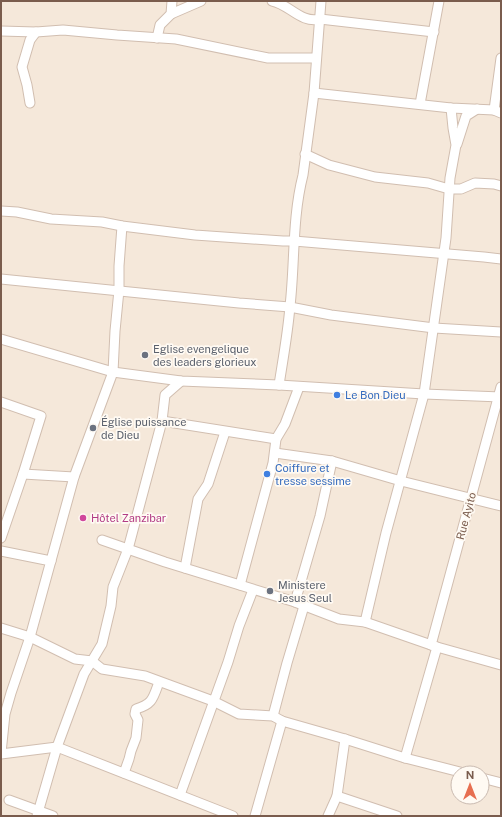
<svg xmlns="http://www.w3.org/2000/svg" width="502" height="817" font-family="'Public Sans',sans-serif">
<rect width="100%" height="100%" fill="#fdf6ec"/>
<!-- residential -->
<path fill="#f5e8da" fill-rule="evenodd" d="M1 1H501V816H1ZM458 773H482V797H458Z"/>
<g fill="none" stroke-linecap="round" stroke-linejoin="round">
<!-- minor casing -->
<g stroke="#d1beb0" stroke-width="11">
<g id="minor">
<path d="M272 1C289 4 301 24 320 19L434 32"/>
<polyline points="171,14 201,1"/>
<polyline points="1,31 36,32 63,30 117,35 176,39 268,58 316,58"/>
<polyline points="157,38 160,25 171,14 172,1"/>
<polyline points="314,93 451,108 494,110 501,113"/>
<polyline points="30,103 27,85 22,67 30,40 36,32"/>
<polyline points="420,104 439,1"/>
<polyline points="494,110 501,58"/>
<polyline points="457,144 466,116 477,109"/>
<polyline points="305,154 329,165 375,177 428,183 449,189 461,189 475,183 494,184 501,186"/>
<polyline points="1,211 17,212 51,219 102,222 122,226 195,235 283,241 294,241 484,257 501,259"/>
<polyline points="1,279 239,303 290,307 331,315 434,328 501,332"/>
<polyline points="1,339 113,372 181,381 279,385 424,394 501,397"/>
<path d="M279 385C283 359 288 332 290 306 295 263 292 218 303 175L314 93 321 1"/>
<polyline points="1,402 41,416 23,474"/>
<polyline points="162,421 276,439"/>
<polyline points="275,453 332,461 401,481 501,506"/>
<polyline points="1,538 23,474 74,477"/>
<polyline points="102,540 165,562 295,602 339,619 365,622 437,647 501,665"/>
<polyline points="1,551 51,561"/>
<polyline points="185,568 198,499 208,484 225,432"/>
<polyline points="240,585 273,463 276,439 285,424 299,387"/>
<polyline points="295,602 320,516 332,461"/>
<polyline points="365,622 386,533 424,394 446,238 450,178 456,145 453,128 451,108"/>
<polyline points="1,628 30,637 75,659 92,661 102,669 145,676 213,701 239,714 273,716 282,721"/>
<polyline points="431,645 501,387"/>
<polyline points="273,716 287,663 304,606"/>
<polyline points="1,753 5,714 11,693 30,637 74,477 113,372 115,331 119,290 119,266 122,226"/>
<polyline points="1,754 57,747 233,816"/>
<polyline points="405,758 437,647"/>
<path d="M124 773 129 759 131 751 136 738 138 720 135 714 136 709C153 704 153 698 159 682"/>
<polyline points="482,778 501,783"/>
<polyline points="180,795 228,662 239,626 253,590"/>
<polyline points="337,796 397,816"/>
<polyline points="9,800 53,816"/>
<polyline points="37,816 57,747 84,674 102,644 111,606 113,587 128,549 162,421 165,395 181,381"/>
<polyline points="255,816 282,721 345,739 405,758 464,773"/>
<polyline points="328,816 337,796 345,739"/>
</g>
</g>
<!-- minor -->
<use href="#minor" stroke="#fff" stroke-width="9"/>
</g>
<!-- markers -->
<g fill="#6b7280" stroke="#fffaf3" stroke-width="1.5">
<circle cx="145" cy="355" r="4"/>
<circle cx="93" cy="428" r="4"/>
<circle cx="270" cy="591" r="4"/>
</g>
<g fill="#3f7fe0" stroke="#fffaf3" stroke-width="1.5">
<circle cx="337" cy="395" r="4"/>
<circle cx="267" cy="474" r="4"/>
</g>
<circle fill="#d1479c" stroke="#fffaf3" stroke-width="1.5" cx="83" cy="518" r="4"/>
<g text-anchor="middle" dominant-baseline="central" stroke-width="3.5" stroke-linejoin="round" paint-order="stroke">
<!-- worship labels -->
<g font-size="11" fill="#5b616d" stroke="#fffaf3" text-anchor="start">
<text x="153" y="349">Eglise evengelique<tspan x="153" dy="13">des leaders glorieux</tspan></text>
<text x="101" y="422">Église puissance<tspan x="101" dy="13">de Dieu</tspan></text>
<text x="278" y="585">Ministere<tspan x="278" dy="13">Jesus Seul</tspan></text>
</g>
<!-- shop labels -->
<g font-size="11" fill="#366cbe" stroke="#fffaf3" text-anchor="start">
<text x="345" y="395">Le Bon Dieu</text>
<text x="275" y="468">Coiffure et<tspan x="275" dy="13">tresse sessime</tspan></text>
</g>
<!-- street labels -->
<g font-size="11" fill="#7a5c4d" stroke="#fffaf3">
<text transform="translate(466 516) rotate(-75)">Rue Ayito</text>
</g>
<!-- hotel labels -->
<g font-size="11" fill="#b23c85" stroke="#fffaf3" text-anchor="start">
<text x="91" y="518">Hôtel Zanzibar</text>
</g>
</g>
<!-- border -->
<rect width="502" height="817" fill="none" stroke="#7a5c4d" stroke-width="4"/>
<!-- north arrow -->
<g transform="translate(470 785)"><circle r="19" fill="#fffaf3" stroke="#cabbb1"/>
<path d="M0-3L7 15L0 10L-7 15Z" fill="#e76f51"/>
<text y="-6" font-size="11" font-weight="bold" text-anchor="middle" fill="#7a5c4d">N</text>
</g>
</svg>
